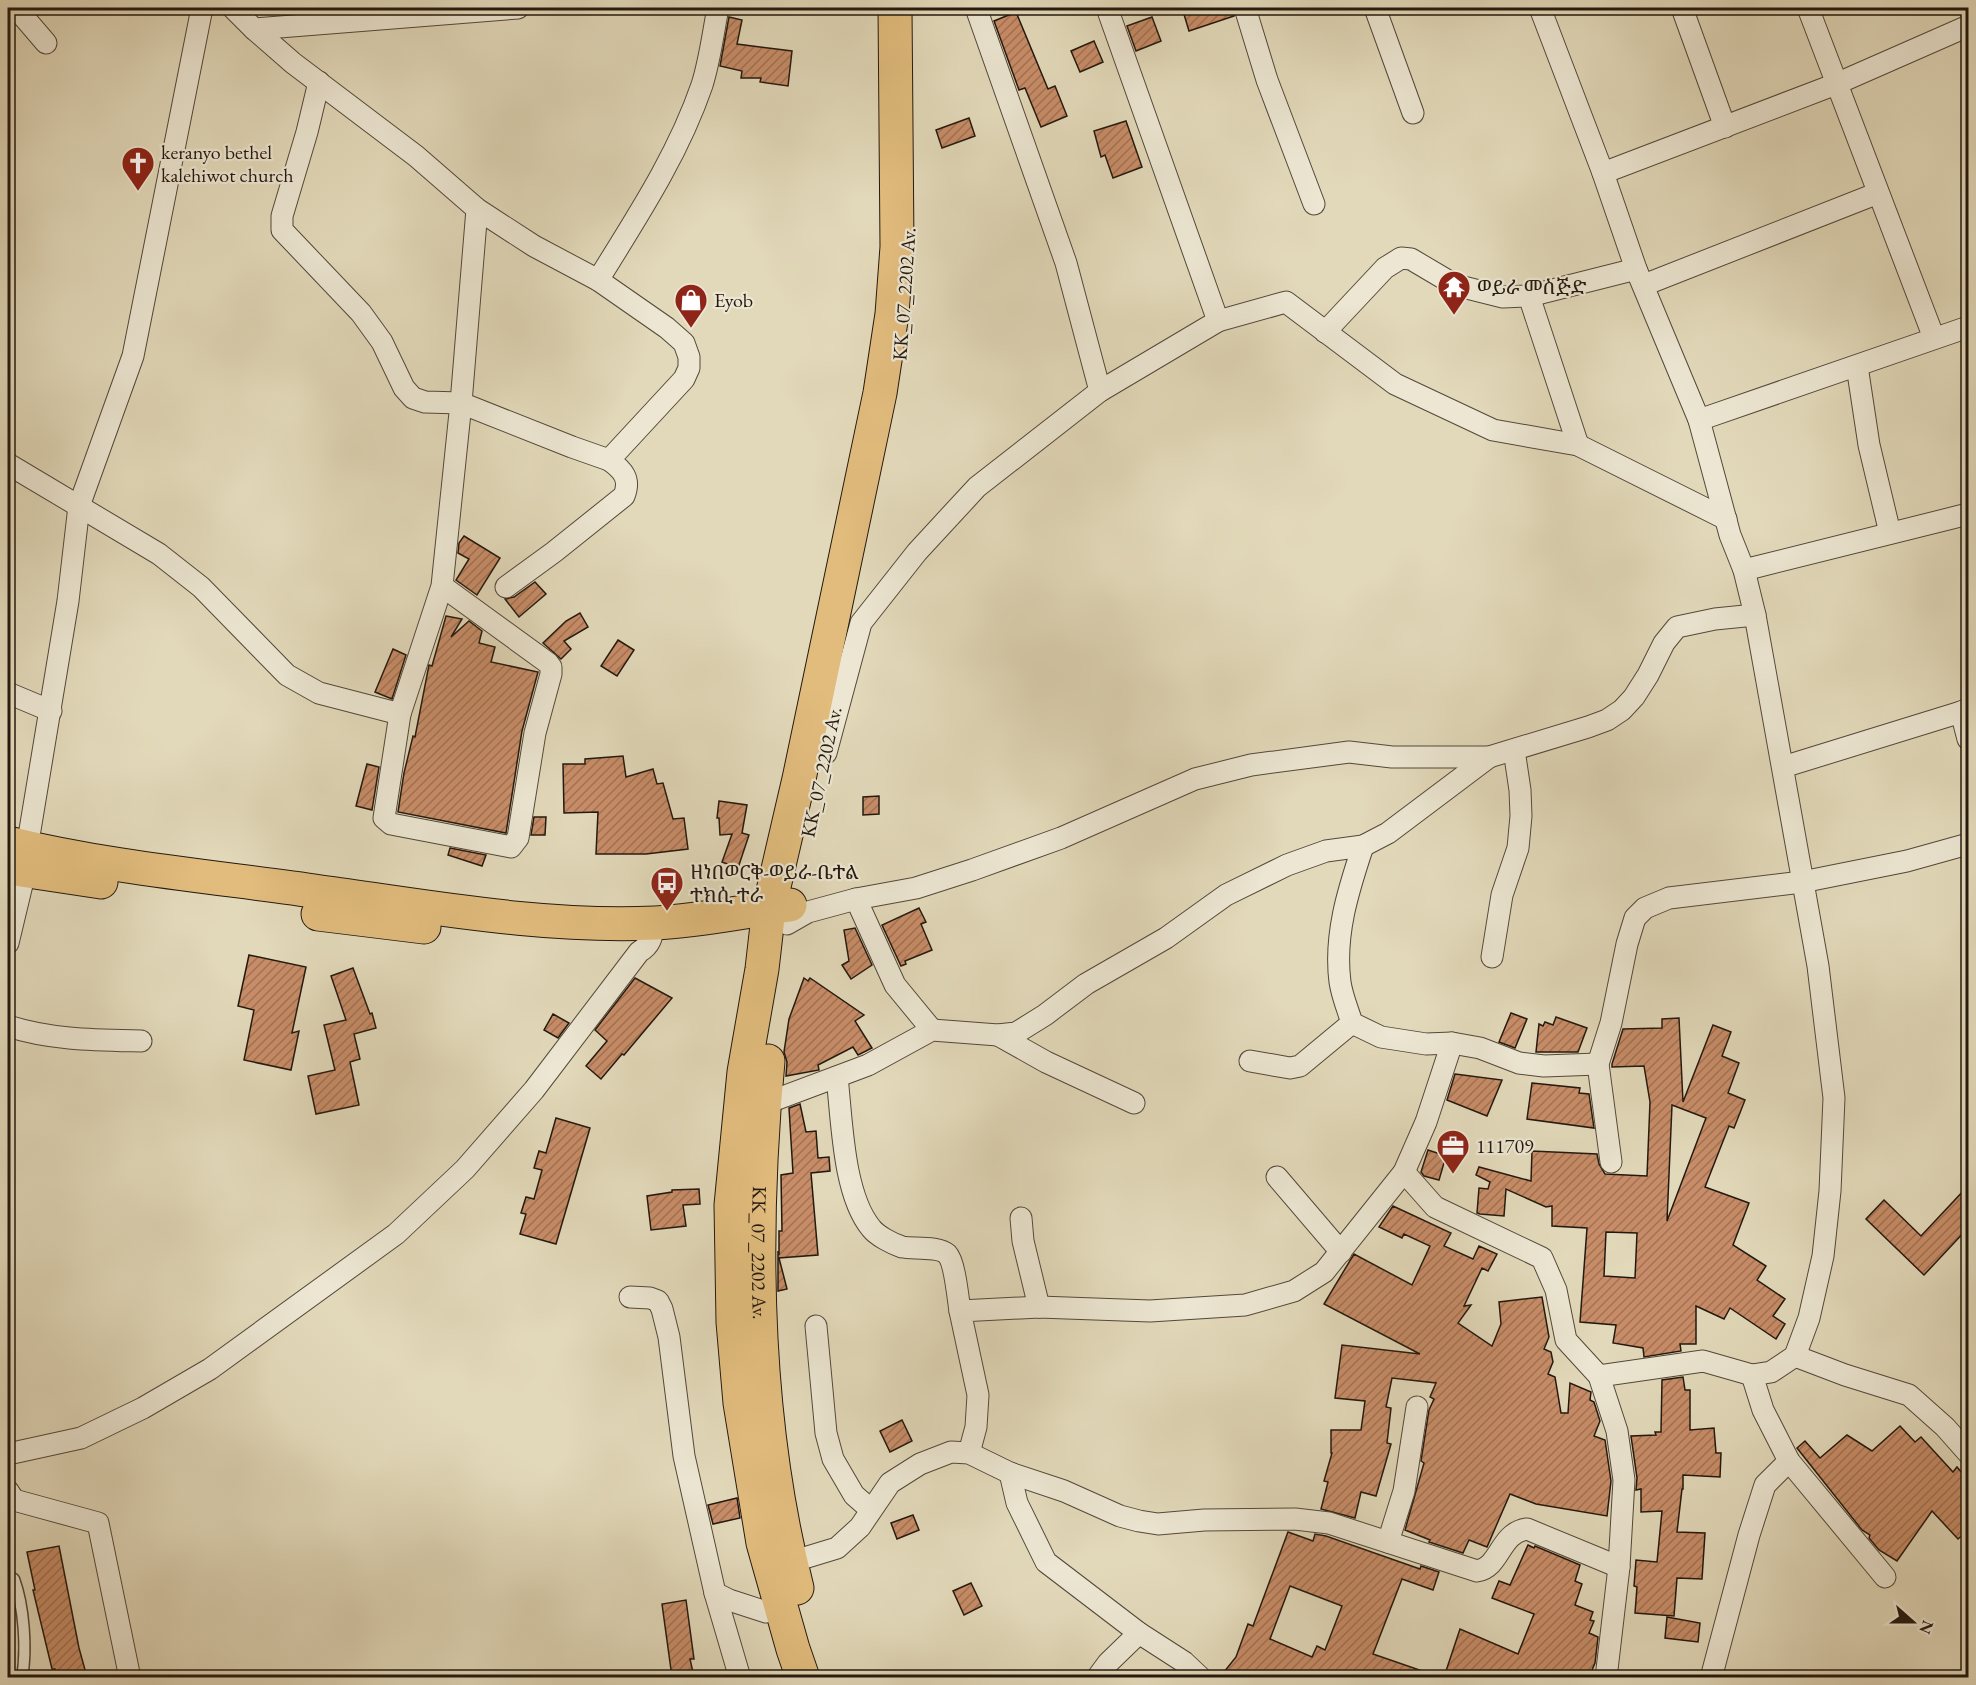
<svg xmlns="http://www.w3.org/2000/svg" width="1976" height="1685" font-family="'EB Garamond','Noto Serif Ethiopic',serif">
<defs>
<pattern id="building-hatch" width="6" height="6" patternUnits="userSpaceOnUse" patternTransform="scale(1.5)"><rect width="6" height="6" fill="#c88d68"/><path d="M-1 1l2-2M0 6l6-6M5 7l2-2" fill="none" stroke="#a27254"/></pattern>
</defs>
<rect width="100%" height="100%" fill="#e2d9ba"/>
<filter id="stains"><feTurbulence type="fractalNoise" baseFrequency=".00333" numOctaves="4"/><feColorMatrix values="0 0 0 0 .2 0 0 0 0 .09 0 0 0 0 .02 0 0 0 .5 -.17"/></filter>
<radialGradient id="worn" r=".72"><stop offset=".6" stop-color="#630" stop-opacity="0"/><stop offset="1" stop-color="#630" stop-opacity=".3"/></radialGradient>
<!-- building -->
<g fill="url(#building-hatch)" stroke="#23180f" stroke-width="1.5" fill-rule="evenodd">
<polygon points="1195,8 1233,8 1234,16 1189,31 1183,11"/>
<polygon points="1016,12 1048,89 1055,86 1067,116 1041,127 1025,88 1019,90 994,21"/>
<polygon points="729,17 742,20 737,44 792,51 788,86 760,82 761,78 741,78 742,71 720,66"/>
<polygon points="1152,17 1161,41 1136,51 1127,26"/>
<polygon points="1094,41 1103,62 1080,72 1071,51"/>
<polygon points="969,118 975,136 942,148 936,130"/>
<polygon points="1126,121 1142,167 1113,178 1105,155 1101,157 1094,131"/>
<polygon points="464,536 500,558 477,595 456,580 469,559 458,553 459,543"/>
<polygon points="535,582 546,594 519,617 505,599 514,597"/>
<polygon points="580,613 588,627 564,641 571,649 561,659 543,643 566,621"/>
<polygon points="446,616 462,619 451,637 469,621 482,631 479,643 495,647 491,662 538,672 522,731 506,833 398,812 404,773 413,736 415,737 429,665 432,666"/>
<polygon points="618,640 634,650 617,676 601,666"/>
<polygon points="393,649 406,655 392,699 375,692"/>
<polygon points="623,756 626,777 653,769 657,784 663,783 673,819 684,818 688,849 646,854 596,854 598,812 564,813 563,764 585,764 585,759"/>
<polygon points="367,764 379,767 372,810 356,806"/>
<polygon points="879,796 879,814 863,815 863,797"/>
<polygon points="719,801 747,805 742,833 749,835 738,868 722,862 732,834 720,835 719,818 717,818"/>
<polygon points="534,817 546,817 545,835 531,835"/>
<polygon points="450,848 486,855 482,866 448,855"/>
<polygon points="919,908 926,922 921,924 932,950 905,961 906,964 901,966 882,925"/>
<polygon points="855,928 872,965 851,979 842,965 849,961 844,930"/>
<polygon points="249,955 306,967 292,1033 299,1031 291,1070 244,1060 254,1010 238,1006"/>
<polygon points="353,968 370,1014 372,1013 376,1028 354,1034 360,1059 350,1062 359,1105 316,1114 308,1076 335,1070 324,1025 346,1020 331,976"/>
<polygon points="635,978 672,998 624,1055 622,1054 601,1079 586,1066 607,1041 595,1030"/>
<polygon points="804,978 808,981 810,978 864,1015 855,1021 872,1048 858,1055 853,1047 818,1065 819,1070 786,1076 787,1062 784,1052 789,1019"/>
<polygon points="1511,1013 1527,1019 1515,1048 1499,1042"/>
<polygon points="553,1014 569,1023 558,1038 544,1030"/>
<polygon points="1556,1017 1587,1028 1578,1052 1536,1052 1539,1024 1543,1026 1545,1022 1553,1025"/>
<path d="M1679 1018 1683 1102 1713 1025 1731 1032 1722 1056 1739 1063 1728 1093 1745 1100 1734 1128 1729 1126 1705 1187 1749 1203 1733 1245 1766 1266 1757 1280 1785 1299 1773 1316 1785 1324 1776 1339 1730 1308 1724 1319 1696 1306V1344H1680L1681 1351 1644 1357 1643 1348 1613 1343 1616 1325 1580 1322 1587 1228 1552 1226V1206L1546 1207 1506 1189 1504 1216 1480 1214 1477 1213 1479 1188 1488 1189 1490 1182 1476 1175 1479 1167 1531 1181 1532 1151 1597 1154 1599 1164 1605 1174 1647 1176 1650 1102 1644 1066 1612 1067V1064L1623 1029 1662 1028V1019ZM1672 1105 1706 1118 1667 1221ZM1606 1232 1637 1233 1635 1278 1604 1276Z"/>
<polygon points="1455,1074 1502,1080 1487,1116 1447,1100"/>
<polygon points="1532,1083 1580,1088 1579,1093 1589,1094 1594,1128 1527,1119"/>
<polygon points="800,1104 806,1132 816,1131 818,1158 829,1157 830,1171 811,1173 818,1255 779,1258 787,1289 778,1291 778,1251 779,1255 779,1231 782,1231 781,1175 793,1173 789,1108"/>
<polygon points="556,1118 590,1128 556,1244 520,1234 526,1214 521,1213 526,1197 534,1199 542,1170 534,1168 539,1151 546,1153"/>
<polygon points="1428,1150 1446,1156 1439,1180 1424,1176 1421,1172"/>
<polygon points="1968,1186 1968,1228 1924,1275 1866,1219 1884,1200 1921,1236"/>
<polygon points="699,1189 700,1204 683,1205 686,1226 651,1230 647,1196 672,1192 672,1190"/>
<polygon points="1393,1206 1451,1233 1444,1246 1473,1259 1479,1246 1497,1254 1488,1271 1482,1268 1464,1306 1471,1305 1458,1323 1492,1346 1501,1324 1499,1302 1542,1297 1549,1337 1544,1349 1551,1352 1553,1362 1548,1374 1555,1377 1561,1413 1568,1413 1570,1383 1591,1392 1590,1400 1594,1402 1600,1421 1594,1436 1605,1440 1611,1481 1607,1516 1536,1504 1510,1494 1487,1547 1469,1540 1463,1553 1429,1542 1430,1540 1405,1530 1424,1463 1421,1461 1429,1410 1434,1399 1430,1397 1436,1383 1392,1378 1386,1407 1391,1408 1387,1443 1391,1444 1376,1496 1361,1492 1355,1518 1321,1509 1328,1482 1324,1481 1332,1453 1331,1453 1331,1430 1361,1430 1365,1401 1335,1398 1342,1345 1420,1354 1324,1304 1354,1254 1412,1285 1430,1246 1404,1234 1402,1238 1379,1227"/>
<polygon points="1683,1377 1685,1390 1690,1390 1690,1430 1714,1428 1716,1453 1721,1453 1720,1477 1683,1475 1683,1489 1682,1489 1677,1532 1705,1533 1702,1579 1677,1578 1674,1616 1635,1613 1637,1587 1634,1586 1636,1560 1657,1562 1662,1511 1641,1512 1641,1489 1636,1490 1637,1478 1631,1436 1656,1435 1655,1432 1661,1432 1662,1380"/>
<polygon points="902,1420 912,1441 890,1452 880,1431"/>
<polygon points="1900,1426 1915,1442 1921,1437 1953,1472 1957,1467 1968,1480 1968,1530 1958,1539 1932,1511 1897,1561 1879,1550 1869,1538 1870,1535 1862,1530 1797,1448 1805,1441 1820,1458 1847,1435 1872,1451"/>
<polygon points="737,1498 740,1518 713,1524 708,1505"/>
<polygon points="913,1515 919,1530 897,1539 891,1523"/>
<path d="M1288 1532 1313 1541 1315 1534 1326 1536 1420 1569 1421 1566 1439 1572 1433 1590 1402 1579 1373 1654 1434 1675V1677H1220L1236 1657 1248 1624 1253 1626ZM1290 1586 1342 1606 1325 1650 1317 1646 1312 1657 1270 1639Z"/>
<polygon points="1528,1545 1534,1548 1535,1546 1580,1565 1575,1581 1582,1584 1575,1605 1593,1612 1590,1620 1594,1621 1589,1633 1598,1637 1595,1663 1589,1677 1444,1677 1460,1629 1518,1654 1534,1614 1492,1598 1499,1581 1510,1585"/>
<polygon points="59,1546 79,1648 87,1677 57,1677 55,1669 52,1669 33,1590 35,1590 27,1552"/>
<polygon points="971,1583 982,1606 964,1615 953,1591"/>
<polygon points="686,1600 694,1659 690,1659 694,1677 672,1677 662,1604"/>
<polygon points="1667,1617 1700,1623 1698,1642 1665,1638"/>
</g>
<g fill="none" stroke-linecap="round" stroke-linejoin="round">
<!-- service casing -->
<g stroke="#53483a" stroke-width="13">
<path id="service" d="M8 1576 14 1579C24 1606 27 1649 22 1678"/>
</g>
<!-- minor casing -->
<g stroke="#53483a" stroke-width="23">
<g id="minor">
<polyline points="16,8 46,43"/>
<polyline points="233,8 254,29 518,8"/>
<polyline points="976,8 1066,263 1100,391"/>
<polyline points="1107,8 1218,321"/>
<polyline points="1245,8 1267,80 1314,204"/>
<polyline points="1375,8 1413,113"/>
<polyline points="1540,8 1603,173 1636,269 1699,420 1968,327"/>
<polyline points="1682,8 1725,127"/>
<polyline points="1808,8 1934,338"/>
<path d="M254 29 293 63 416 156 477 209 534 246 598 280 667 328 684 343 689 357V368L684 379 609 460C623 470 631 479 624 496L554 552 506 587"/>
<polyline points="319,82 307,132 282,216 282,230 361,313 382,342 404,388 413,398 425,402 461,403 477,209"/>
<polyline points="1603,173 1836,84 1968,26"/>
<path d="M598 280C637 217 678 155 702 85 710 60 713 33 718 8"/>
<polyline points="1644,285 1878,193"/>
<polyline points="1529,296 1578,445"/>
<polyline points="1325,332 1385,268 1401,258 1411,259 1455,285 1503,297 1529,296 1636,269"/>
<polyline points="1857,366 1869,445 1890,533"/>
<polyline points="8,464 159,554 201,587 287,675 319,693 400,714"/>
<polyline points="1744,570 1968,514"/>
<polyline points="442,586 548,663 551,667 551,674 535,733 518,838 511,847 391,824 384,818 400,714 442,586 461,403 572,447 609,460"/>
<polyline points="8,693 51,711"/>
<polyline points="1968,709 1961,712 1968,739"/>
<polyline points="826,753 861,623 917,552 977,487 1100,391 1218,321 1286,302 1395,384 1493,430 1578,445 1726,519"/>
<polyline points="1783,767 1961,712"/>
<path d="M1363 846C1348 891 1334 935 1340 982 1342 996 1348 1010 1352 1023L1381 1037 1426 1044 1452 1043 1480 1048 1519 1063 1544 1066 1598 1064"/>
<polyline points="856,899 895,985 932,1030"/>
<polyline points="787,924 808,912 856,899 916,888 972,870 1061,838 1195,779 1251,765 1349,752 1392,757 1489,757 1588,727 1607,720 1622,710 1634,697 1648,675 1664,643 1677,627 1715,619 1755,615"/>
<polyline points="8,943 25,872 27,848 68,601 79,506 133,356 202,8"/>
<polyline points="1492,957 1502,895 1518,848 1521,816 1520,790 1514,750"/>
<path d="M8 1026C51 1040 96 1040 141 1041"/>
<polyline points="998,1035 1046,1062 1134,1103"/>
<polyline points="1250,1061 1290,1068 1300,1066 1352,1023"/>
<path d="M837 1077C842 1120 843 1194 871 1228 877 1236 893 1244 902 1247 913 1249 939 1246 947 1254 955 1262 958 1299 960 1311"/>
<polyline points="764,1104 868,1065 932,1030 998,1035 1016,1033 1045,1015 1086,984 1166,938 1226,895 1287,865 1326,851 1363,846 1388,833 1489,757"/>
<polyline points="1611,1162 1598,1064 1611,1023 1627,944 1635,918 1645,908 1669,898 1802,882 1907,861 1968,844"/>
<polyline points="1404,1172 1435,1207 1542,1258 1556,1290 1566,1340 1599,1376 1617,1431 1624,1480 1619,1567 1606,1678"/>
<polyline points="1277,1177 1341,1252"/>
<polyline points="1021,1218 1023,1241 1039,1307"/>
<polyline points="630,1297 650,1298 658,1301 662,1309 669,1337 684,1456 715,1593 729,1600 766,1612 781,1609"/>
<polyline points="816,1326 826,1433 833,1459 854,1495 870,1509"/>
<polyline points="1795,1356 1845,1375 1909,1395 1945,1427 1968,1453"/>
<polyline points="1752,1375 1763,1410 1789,1461 1885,1577"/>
<polyline points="1599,1376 1703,1361 1752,1375 1771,1372 1795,1356 1809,1318 1823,1256 1830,1191 1834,1098 1818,966 1755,615 1744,570 1730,535 1699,420"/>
<polyline points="969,1453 976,1427 978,1395 960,1311 1039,1307 1150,1311 1245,1305 1294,1291 1324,1272 1404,1172 1426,1122 1452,1043"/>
<path d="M8 1454 81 1438 143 1408 210 1369 396 1234 465 1169 534 1090 639 952C651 945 652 937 654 923"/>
<polyline points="1010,1473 1017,1503 1046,1562 1139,1633 1184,1662 1201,1678"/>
<polyline points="8,1491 14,1500 98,1523 130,1678"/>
<polyline points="1388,1542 1404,1491 1417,1407"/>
<path d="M791 1562 837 1548 860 1527 890 1483 920 1464 951 1452 969 1453 1010 1473 1064 1491 1120 1516 1139 1521 1158 1524 1204 1520 1295 1519 1329 1523 1477 1571C1501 1567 1499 1533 1527 1529L1619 1567"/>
<polyline points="715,1593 740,1678"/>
<polyline points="1097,1678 1108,1663 1139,1633"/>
<polyline points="1711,1678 1749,1535 1765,1485 1789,1461"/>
</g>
</g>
<!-- primary casing -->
<g stroke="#23180f" stroke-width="35">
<g id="primary">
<path d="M8 843C110 868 217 877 321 892 432 907 543 928 655 923 700 921 745 911 790 905"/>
<polyline points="8,868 101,882"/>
<polyline points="318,914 424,927"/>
<path id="s1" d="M768 1061C752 1234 754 1418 797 1588"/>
<polyline points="803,1678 793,1649 763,1543 740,1403 733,1322 731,1205 744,1072 762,969 769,908 799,779 880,393 892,314 897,247 895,8"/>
</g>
</g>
<!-- service -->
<use href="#service" stroke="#ece6d2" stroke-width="10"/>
<!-- minor -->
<use href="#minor" stroke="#ece6d2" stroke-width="21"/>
<!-- primary -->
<use href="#primary" stroke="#e1bc7d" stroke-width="33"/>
</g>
<!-- icons -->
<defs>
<g id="church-pin" transform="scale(1.725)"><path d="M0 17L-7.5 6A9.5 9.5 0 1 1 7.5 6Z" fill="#8f2418" stroke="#ece6d2"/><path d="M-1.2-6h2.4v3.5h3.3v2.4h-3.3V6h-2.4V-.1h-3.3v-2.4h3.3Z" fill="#fff"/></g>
<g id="temple-pin" transform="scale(1.725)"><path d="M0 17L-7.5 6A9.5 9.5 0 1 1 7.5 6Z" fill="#8f2418" stroke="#ece6d2"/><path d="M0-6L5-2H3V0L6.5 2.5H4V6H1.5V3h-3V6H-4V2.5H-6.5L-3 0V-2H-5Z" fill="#fff"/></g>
<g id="shop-pin" transform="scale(1.725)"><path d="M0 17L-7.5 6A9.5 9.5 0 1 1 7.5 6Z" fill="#8f2418" stroke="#ece6d2"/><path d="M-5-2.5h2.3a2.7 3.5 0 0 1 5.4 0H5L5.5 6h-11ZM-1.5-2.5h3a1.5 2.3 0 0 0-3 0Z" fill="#fff"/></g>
<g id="bus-pin" transform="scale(1.725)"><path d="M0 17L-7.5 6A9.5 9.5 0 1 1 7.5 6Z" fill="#8f2418" stroke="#ece6d2"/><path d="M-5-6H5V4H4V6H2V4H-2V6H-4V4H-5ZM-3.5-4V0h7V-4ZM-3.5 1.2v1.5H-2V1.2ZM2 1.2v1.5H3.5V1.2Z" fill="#fff"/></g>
<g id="office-pin" transform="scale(1.725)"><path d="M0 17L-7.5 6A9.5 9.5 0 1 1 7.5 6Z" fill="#8f2418" stroke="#ece6d2"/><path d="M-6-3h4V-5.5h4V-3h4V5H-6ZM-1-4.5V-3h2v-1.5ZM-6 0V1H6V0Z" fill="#fff"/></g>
</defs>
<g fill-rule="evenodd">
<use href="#church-pin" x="138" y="163"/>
<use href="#temple-pin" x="1454" y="287"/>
<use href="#shop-pin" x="691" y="300"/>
<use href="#bus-pin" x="667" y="883"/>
<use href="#office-pin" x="1453" y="1146"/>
</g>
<g text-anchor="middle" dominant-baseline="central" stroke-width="4.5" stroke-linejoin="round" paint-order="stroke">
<!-- poi labels -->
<g font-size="20" fill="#23180f" stroke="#ece6d2" text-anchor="start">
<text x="161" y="152">keranyo bethel<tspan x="161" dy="23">kalehiwot church</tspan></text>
<text x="1477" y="287">ወይራ መስጅድ</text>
<text x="714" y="300">Eyob</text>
<text x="690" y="872">ዘነበወርቅ-ወይራ-ቤተል<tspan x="690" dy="23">ተክሲ ተራ</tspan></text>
<text x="1476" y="1146">111709</text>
</g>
<!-- street labels -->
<g font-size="20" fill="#23180f" stroke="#ece6d2">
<text transform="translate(904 294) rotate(-86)">KK_07_2202 Av.</text>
<text transform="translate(821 772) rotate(-78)">KK_07_2202 Av.</text>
<text stroke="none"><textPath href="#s1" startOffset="192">KK_07_2202 Av.</textPath></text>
</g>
</g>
<!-- margin -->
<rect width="1976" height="1685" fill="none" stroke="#e2d9ba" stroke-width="30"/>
<rect x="9" y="9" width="1958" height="1667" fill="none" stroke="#23180f" stroke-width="3"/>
<rect x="15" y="15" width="1946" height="1655" fill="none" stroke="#23180f" stroke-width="1.5"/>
<!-- north arrow -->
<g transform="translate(1913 1622) rotate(111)" stroke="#ece6d2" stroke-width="4.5" paint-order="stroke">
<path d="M0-4.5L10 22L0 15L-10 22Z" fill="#23180f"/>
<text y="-9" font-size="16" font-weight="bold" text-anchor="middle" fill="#23180f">N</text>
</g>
<rect width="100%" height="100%" filter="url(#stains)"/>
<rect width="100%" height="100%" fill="url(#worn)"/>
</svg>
